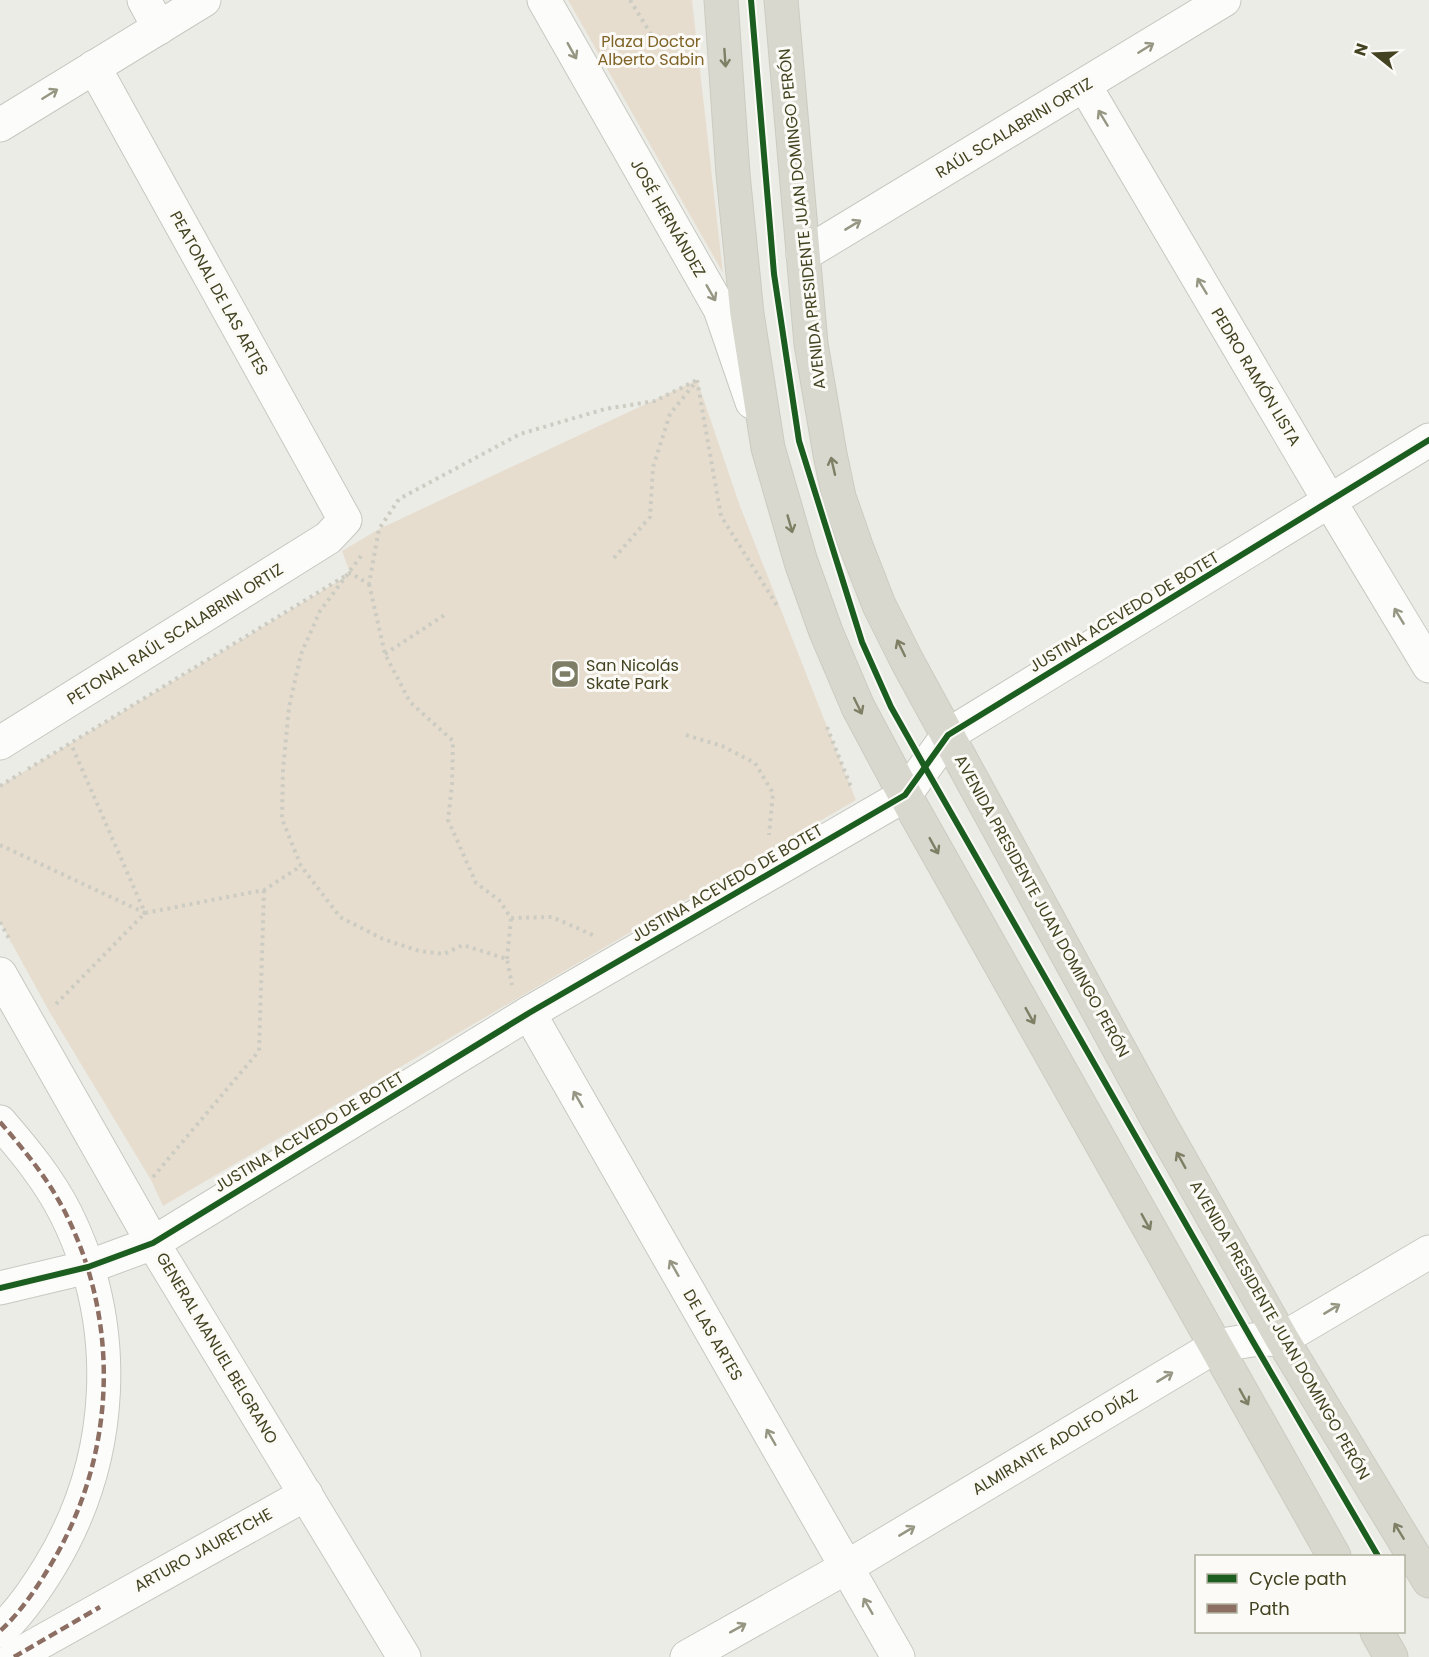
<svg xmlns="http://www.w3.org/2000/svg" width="1429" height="1657" font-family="Poppins,sans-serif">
<rect width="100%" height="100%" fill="#ecece7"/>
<!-- green -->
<g fill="#e6ddcf">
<polygon points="568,0 692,0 723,273"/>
<polygon points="697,380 740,506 856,800 163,1206 151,1180 49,1011 0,922 0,786 340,580 350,573 342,551 379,529"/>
</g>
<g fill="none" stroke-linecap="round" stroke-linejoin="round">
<!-- minor casing -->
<g stroke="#c8c8c2" stroke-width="35">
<g id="minor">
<polyline points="144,0 159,28"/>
<polyline points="544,0 720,309 752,402"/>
<polyline points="1085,86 1330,502 1429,666"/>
<polyline points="0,125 204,0"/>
<polyline points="803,255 1224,0"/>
<polyline points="0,743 328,538 345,520 94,67"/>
<polyline points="0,974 153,1243 404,1657"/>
<polyline points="529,1013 898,1657"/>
<path d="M0 1122C25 1151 49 1180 66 1214 122 1327 115 1459 50 1566 36 1589 20 1613 0 1631"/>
<polyline points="0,1288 88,1267 153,1243 529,1013 905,795 948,735 1429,440"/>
<polyline points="14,1657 306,1494"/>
<polyline points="687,1657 845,1568 1216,1346 1252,1340 1282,1339 1429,1252"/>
</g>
</g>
<!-- major casing -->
<g stroke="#cbcbc1" stroke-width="35">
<g id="major">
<polyline points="721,0 733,174 747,314 768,448 801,562 826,632 858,707 905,795 1334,1556"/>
<polyline points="781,0 811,344 830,454 839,497 856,546 879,605 907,661 1159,1122 1282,1339 1429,1581"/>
<polyline points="1377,1632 1391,1657"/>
</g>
</g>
<!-- path -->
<g stroke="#ccccc2" stroke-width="4" stroke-dasharray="3 4.5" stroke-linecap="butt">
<polyline points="630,0 662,52"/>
<polyline points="697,380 721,516 778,607"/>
<polyline points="361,556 320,611 301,654 289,707 283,770 282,819 301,866 340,917 383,939 419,951 444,954 463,945 507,959 512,985"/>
<polyline points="614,558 650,517 653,467 670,414 695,383"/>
<polyline points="369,584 385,654 410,702 453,741 452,785 448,820 476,883 499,900 511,918 552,917 595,936"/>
<polyline points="385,654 446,614"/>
<polyline points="827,727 851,787"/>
<polyline points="686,735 722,746 755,763 773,793 769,835"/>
<polyline points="28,769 350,573 369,584 379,529 399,499 520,434 605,409 655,401 697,380"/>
<polyline points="0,786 21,773"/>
<polyline points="0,845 145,913 71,744"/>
<polyline points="0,922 11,942"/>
<polyline points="507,959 511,918"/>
<polyline points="56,1004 145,913 264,890 301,866"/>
<polyline points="153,1177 259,1051 264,890"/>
</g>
<!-- minor -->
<use href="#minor" stroke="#fcfcfb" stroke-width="33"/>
<!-- major -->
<use href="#major" stroke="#d8d8ce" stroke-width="33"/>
<!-- quiet -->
<g stroke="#8d6e63" stroke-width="4.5" stroke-dasharray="9 4.5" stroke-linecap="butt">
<path d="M0 1122C25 1151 49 1180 66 1214 122 1327 115 1459 50 1566 36 1589 20 1613 0 1631"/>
<polyline points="14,1657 100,1607"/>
</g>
<!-- cycleway casing -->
<g stroke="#fbfaf6" stroke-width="10">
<g id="cycleway">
<polyline points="751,0 774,274 799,441 862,642 891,707 926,769 1252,1340 1378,1556"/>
<polyline points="0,1288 88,1267 153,1243 529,1013 905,795 948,735 1429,440"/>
</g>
</g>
<!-- cycleway -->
<use href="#cycleway" stroke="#1b5e20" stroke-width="6"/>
</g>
<!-- one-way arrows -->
<defs><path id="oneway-shaft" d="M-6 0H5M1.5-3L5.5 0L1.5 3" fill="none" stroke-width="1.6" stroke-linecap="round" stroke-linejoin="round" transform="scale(1.5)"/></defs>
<g stroke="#969683">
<use href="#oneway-shaft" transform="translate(1146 48) rotate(-32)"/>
<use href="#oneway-shaft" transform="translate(572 51) rotate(61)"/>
<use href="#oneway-shaft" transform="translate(50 94) rotate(-32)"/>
<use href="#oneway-shaft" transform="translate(1103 118) rotate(-121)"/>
<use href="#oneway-shaft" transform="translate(853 225) rotate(-31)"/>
<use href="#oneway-shaft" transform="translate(1202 286) rotate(-121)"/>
<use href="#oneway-shaft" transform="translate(711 293) rotate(60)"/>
<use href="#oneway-shaft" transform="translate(1399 616) rotate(-121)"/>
<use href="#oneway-shaft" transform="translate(578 1099) rotate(-120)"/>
<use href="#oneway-shaft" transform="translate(674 1268) rotate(-120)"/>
<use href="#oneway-shaft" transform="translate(1332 1309) rotate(-31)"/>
<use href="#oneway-shaft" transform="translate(1165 1377) rotate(-31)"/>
<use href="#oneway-shaft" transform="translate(771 1437) rotate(-120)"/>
<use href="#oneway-shaft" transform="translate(907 1531) rotate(-31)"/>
<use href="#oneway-shaft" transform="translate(868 1606) rotate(-120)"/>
<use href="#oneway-shaft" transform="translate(738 1628) rotate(-29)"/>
</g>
<g stroke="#7f7f66">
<use href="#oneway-shaft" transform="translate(725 58) rotate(86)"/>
<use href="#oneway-shaft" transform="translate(833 466) rotate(-103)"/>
<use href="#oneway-shaft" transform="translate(790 524) rotate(74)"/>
<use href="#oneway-shaft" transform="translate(901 648) rotate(-116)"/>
<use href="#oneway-shaft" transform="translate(858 706) rotate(64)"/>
<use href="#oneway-shaft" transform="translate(934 846) rotate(61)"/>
<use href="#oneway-shaft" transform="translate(1030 1016) rotate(61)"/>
<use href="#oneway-shaft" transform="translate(1181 1160) rotate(-119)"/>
<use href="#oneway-shaft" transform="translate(1146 1222) rotate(61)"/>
<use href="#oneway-shaft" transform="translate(1244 1397) rotate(61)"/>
<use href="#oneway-shaft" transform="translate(1399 1531) rotate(-121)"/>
</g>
<!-- icons -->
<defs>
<g id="stadium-square" transform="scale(1.5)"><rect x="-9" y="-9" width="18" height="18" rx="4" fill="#7e7e66" stroke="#fbfaf6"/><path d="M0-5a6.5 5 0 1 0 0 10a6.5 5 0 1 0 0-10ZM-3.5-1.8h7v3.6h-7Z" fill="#fff"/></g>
</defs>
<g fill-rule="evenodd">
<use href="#stadium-square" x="565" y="674"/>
</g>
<g text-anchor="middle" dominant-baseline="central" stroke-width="6" stroke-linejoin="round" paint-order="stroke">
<!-- park labels -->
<g font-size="16" fill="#7f6327" stroke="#fbfaf6">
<text x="651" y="41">Plaza Doctor<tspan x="651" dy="18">Alberto Sabin</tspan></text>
</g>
<!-- street labels -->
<g font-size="16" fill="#434321" stroke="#fbfaf6">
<text transform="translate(1014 128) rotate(-31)">RAÚL SCALABRINI ORTIZ</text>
<text transform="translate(668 218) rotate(60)">JOSÉ HERNÁNDEZ</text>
<text transform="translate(802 219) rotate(-96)">AVENIDA PRESIDENTE JUAN DOMINGO PERÓN</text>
<text transform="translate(219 293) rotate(61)">PEATONAL DE LAS ARTES</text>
<text transform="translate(1256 377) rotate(59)">PEDRO RAMÓN LISTA</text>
<text transform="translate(1124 612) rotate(-31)">JUSTINA ACEVEDO DE BOTET</text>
<text transform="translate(175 634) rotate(-32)">PETONAL RAÚL SCALABRINI ORTIZ</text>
<text transform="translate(727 883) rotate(-30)">JUSTINA ACEVEDO DE BOTET</text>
<text transform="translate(1042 906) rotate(61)">AVENIDA PRESIDENTE JUAN DOMINGO PERÓN</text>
<text transform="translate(309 1132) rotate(-31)">JUSTINA ACEVEDO DE BOTET</text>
<text transform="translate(1280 1330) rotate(60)">AVENIDA PRESIDENTE JUAN DOMINGO PERÓN</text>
<text transform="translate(713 1335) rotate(60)">DE LAS ARTES</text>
<text transform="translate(217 1348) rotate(59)">GENERAL MANUEL BELGRANO</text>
<text transform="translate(1055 1442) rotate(-31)">ALMIRANTE ADOLFO DÍAZ</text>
<text transform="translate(203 1550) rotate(-29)">ARTURO JAURETCHE</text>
</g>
<!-- poi labels -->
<g font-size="16" fill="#434321" stroke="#fbfaf6" text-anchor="start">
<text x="586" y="665">San Nicolás<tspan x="586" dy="18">Skate Park</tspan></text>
</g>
</g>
<!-- legend -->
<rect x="1195" y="1555" width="210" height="78" fill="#fbfaf6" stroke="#b1b1a1" stroke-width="1.5"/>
<rect x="1207" y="1574" width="30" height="9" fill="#1b5e20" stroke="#b1b1a1" stroke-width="1.5"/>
<text x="1249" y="1585" font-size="18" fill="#434321">Cycle path</text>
<rect x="1207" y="1604" width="30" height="9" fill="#8d6e63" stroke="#b1b1a1" stroke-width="1.5"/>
<text x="1249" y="1615" font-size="18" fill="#434321">Path</text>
<!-- north arrow -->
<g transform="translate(1375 54) rotate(288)" stroke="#fbfaf6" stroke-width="4.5" paint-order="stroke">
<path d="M0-4.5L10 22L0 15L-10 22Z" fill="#434321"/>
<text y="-9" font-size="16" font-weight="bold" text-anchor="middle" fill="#434321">N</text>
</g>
</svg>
